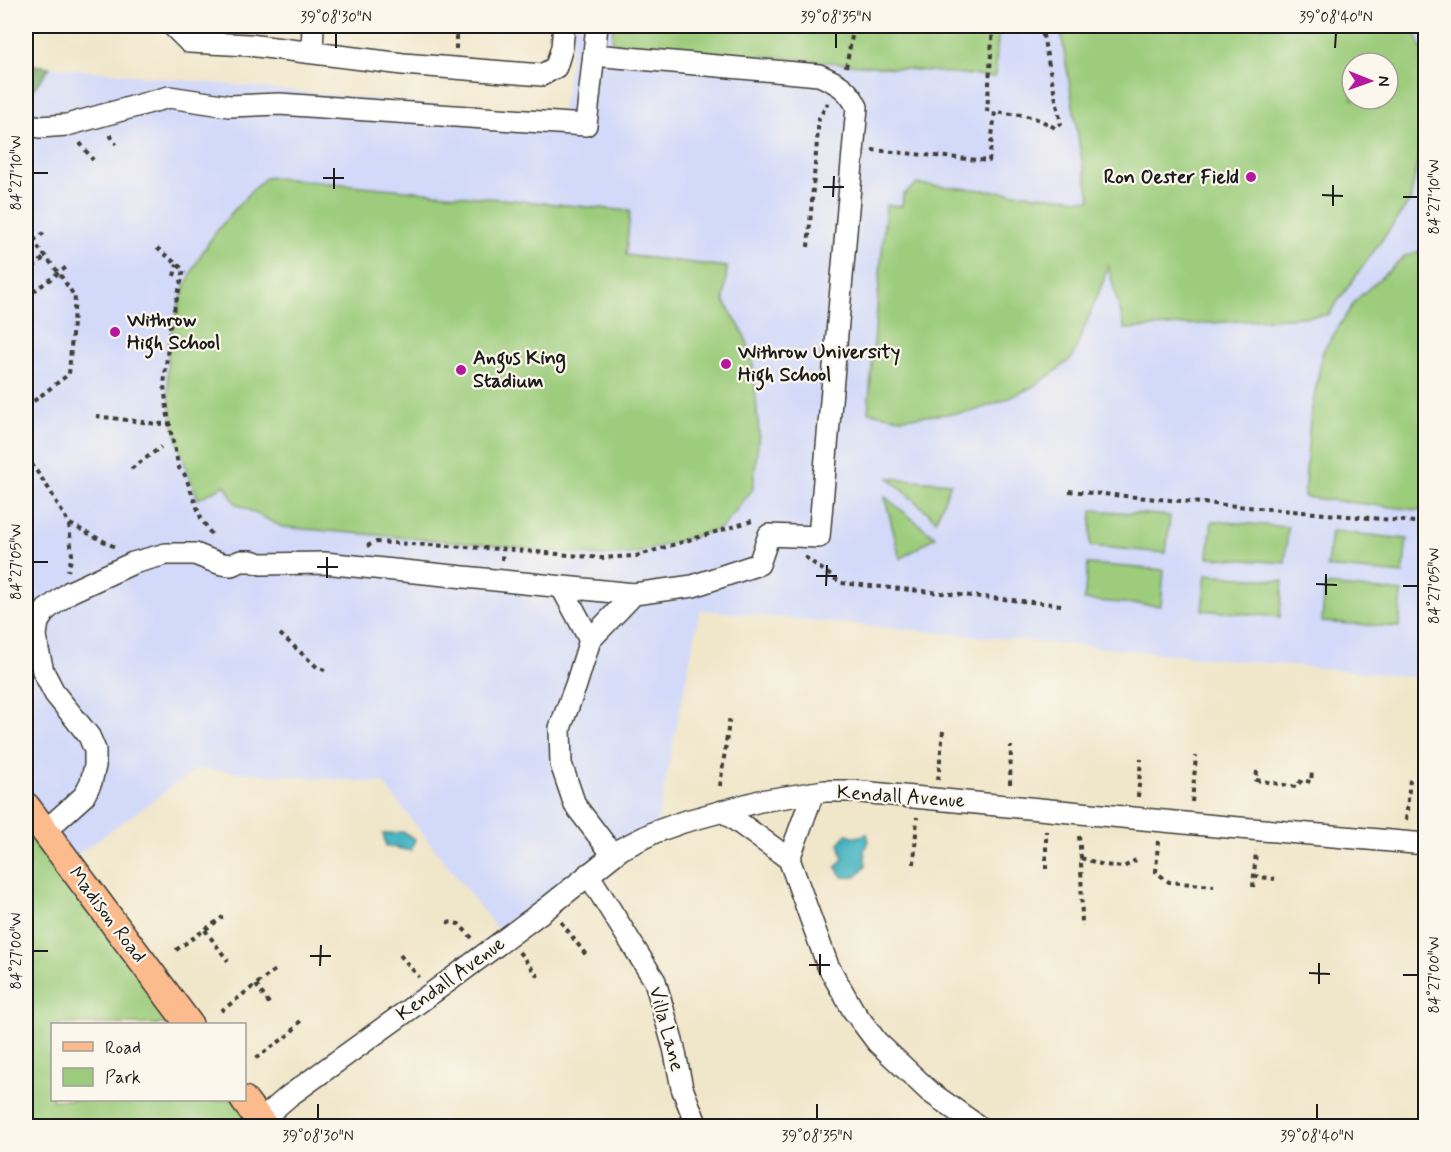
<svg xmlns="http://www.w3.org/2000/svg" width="1451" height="1152" font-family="Mynerve,sans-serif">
<rect width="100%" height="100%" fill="#fbf7ec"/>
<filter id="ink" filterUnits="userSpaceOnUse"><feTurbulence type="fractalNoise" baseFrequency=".0167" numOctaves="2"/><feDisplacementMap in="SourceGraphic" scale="12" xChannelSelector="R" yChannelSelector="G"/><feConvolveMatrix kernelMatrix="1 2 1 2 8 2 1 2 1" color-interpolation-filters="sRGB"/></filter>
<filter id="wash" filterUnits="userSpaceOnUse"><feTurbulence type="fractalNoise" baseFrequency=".008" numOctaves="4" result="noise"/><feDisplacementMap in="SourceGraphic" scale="24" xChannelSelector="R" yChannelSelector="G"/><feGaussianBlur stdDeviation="1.35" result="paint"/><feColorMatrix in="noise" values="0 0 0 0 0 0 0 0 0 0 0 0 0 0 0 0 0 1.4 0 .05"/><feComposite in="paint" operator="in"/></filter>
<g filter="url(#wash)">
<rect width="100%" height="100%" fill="#f0e6ca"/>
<!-- built -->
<path fill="#d2d9f9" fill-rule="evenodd" d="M574 26H613L612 43 990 77H995L999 26H1425V678L700 610 655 832 505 939 383 783 197 769 67 862 26 806V64L561 118 571 57ZM1352 63H1388V99H1352Z"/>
<!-- green -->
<g fill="#9ccc7b" stroke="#5c744c" stroke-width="1.5" fill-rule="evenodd">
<polygon points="613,26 999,26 995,77 612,43"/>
<path d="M1060 26H1413L1424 56 1425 65V125L1410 201 1328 315 1125 329 1108 266 1103 282 1072 358 1052 374 1030 388 1002 401 971 412 901 418 868 412 886 205 902 206 903 195 917 184 1091 200 1081 155ZM1352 63H1388V99H1352Z"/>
<path d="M266 177 630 211 626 255 727 267 724 301 743 332 752 355 759 433 753 489 722 528 637 553 603 556 503 546 282 527 235 503 225 485 198 499C183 463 171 424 168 385 164 332 185 273 217 231 231 212 248 194 266 177Z"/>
<polygon points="1425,249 1425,511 1304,497 1310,419 1323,351 1356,300 1405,256"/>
<polygon points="889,478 951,483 936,520"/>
<polygon points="885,497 935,537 900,559"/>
<polygon points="1092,510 1170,516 1166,553 1090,546"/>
<polygon points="1212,521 1288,527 1285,563 1208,557"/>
<polygon points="1331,531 1407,539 1403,574 1327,567"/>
<polygon points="1088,564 1164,570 1161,606 1084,600"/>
<polygon points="1206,574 1283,581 1280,617 1202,610"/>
<polygon points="1325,585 1402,592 1399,627 1322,622"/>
<polygon points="26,806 189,1024 52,1024 52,1100 244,1100 264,1126 26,1126"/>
</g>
<!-- forest -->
<polygon fill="#7db06b" stroke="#4c6644" stroke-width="1.5" points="26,64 50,67 30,94 26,93"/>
<!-- water -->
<g fill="#44b3bf" stroke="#30686e" stroke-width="1.5">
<polygon points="403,832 415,839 411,851 386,846 383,834"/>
<polygon points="847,834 856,837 867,834 869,841 864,850 866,865 856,877 843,877 836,867 843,859 839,843"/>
</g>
</g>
<g filter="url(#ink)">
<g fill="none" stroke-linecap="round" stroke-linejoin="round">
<!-- minor casing -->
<g stroke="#3c3a36" stroke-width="24">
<g id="minor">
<polyline points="173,26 189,42 249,45 403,64 542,75 556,67 562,47 564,26"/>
<polyline points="312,52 313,26"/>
<path d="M594 55 819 75C837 83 848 88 857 107L819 537 769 535 759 564 693 586 634 594 590 640 576 685 560 728 561 764 575 805 613 855"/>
<polyline points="26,124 40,127 67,125 169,97 229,106 279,104 586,125 597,26"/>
<polyline points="562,588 590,640"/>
<polyline points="723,811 789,859 828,966 853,1010 877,1042 930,1092 978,1126"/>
<polyline points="45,831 84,796 91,782 95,766 95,750 89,736 55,694 43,671 38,650 36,635 38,622 46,610 70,592 133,563 166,554 195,554 210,560 222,564 231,565 241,561 251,561 261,564 324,563 634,594"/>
<polyline points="789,859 813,793"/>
<polyline points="588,874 655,981 674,1048 682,1088 697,1126"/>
<polyline points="260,1121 289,1096 450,980 547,908 621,849 655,832 683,822 760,801 825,791 851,791 1216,826 1426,844"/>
</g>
</g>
<!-- major casing -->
<g stroke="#3c3a36" stroke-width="30">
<g id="major">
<polyline points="26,806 189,1024"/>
<polyline points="244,1100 264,1126"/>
</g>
</g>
<!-- path -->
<g stroke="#3c3a36" stroke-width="4" stroke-dasharray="4.5 4.5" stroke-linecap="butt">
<polyline points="456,49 456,31"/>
<polyline points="846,67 854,26"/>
<polyline points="987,112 993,26"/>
<polyline points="110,135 116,144"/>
<polyline points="80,143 93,160"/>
<path d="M872 150 989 161 995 112C1020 115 1032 114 1055 128L1061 124 1041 26"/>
<polyline points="26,233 59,273 75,297 69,374 26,407"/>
<polyline points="26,246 44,233"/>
<polyline points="808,247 819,118 828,103"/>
<polyline points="157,248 184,270 170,326 164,386 169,424 179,468 185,475 201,518 213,537"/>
<polyline points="26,273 45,257"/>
<polyline points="26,274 36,289"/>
<polyline points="174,276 177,264"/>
<polyline points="26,297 68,266"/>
<polyline points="96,416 158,424 174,423"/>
<polyline points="26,456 49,489 69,524 72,555 68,571"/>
<polyline points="131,469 161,447"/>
<polyline points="1069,491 1426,523"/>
<polyline points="70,524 117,548"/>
<polyline points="367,546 376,542 503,549 602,558 636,556 755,520"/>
<polyline points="805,557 841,583 1062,605"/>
<polyline points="502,560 503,546"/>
<polyline points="280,634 318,668 329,671"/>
<polyline points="1257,771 1256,780 1296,787 1302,780 1311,782 1312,771"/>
<polyline points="938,780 943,731"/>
<polyline points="1010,784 1011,746"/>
<polyline points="720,786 730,715"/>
<polyline points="1138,797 1141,759"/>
<polyline points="1192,802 1196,756"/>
<polyline points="1406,820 1410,779"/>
<polyline points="1079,836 1081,858 1082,926"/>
<polyline points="1158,841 1156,872 1169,882 1214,886"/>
<polyline points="1081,858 1104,865 1124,867 1136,860"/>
<polyline points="914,864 917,817"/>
<polyline points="1046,869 1046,831"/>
<polyline points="1254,876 1275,879"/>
<polyline points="1253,887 1256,851"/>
<polyline points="447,922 459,924 472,938"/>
<polyline points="561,922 586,955"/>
<polyline points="205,930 228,961"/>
<polyline points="176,950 223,917"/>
<polyline points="519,952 539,978"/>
<polyline points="400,955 419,977"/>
<polyline points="256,985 271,1006"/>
<polyline points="221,1011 275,970"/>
<polyline points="256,1058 290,1034 301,1020"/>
</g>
<!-- minor -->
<use href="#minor" stroke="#fff" stroke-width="21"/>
<!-- major -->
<use href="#major" stroke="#fbbb8c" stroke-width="27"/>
</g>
</g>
<!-- ticks -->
<path fill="none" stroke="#1c1c1c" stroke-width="2" d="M336 48V33M836 48V33M1335 48 1336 33M33 173H48M323 178H344M823 187H844M334 189V168M1322 195 1343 196M833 197 834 176M1403 197H1418M1333 206V185M33 562H48M317 567H338M816 576H837M327 578V557M1316 584 1337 585M826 586 827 565M1403 586H1418M1326 595V574M33 951H48M310 956H331M809 965H830M320 966 321 945M1309 973 1330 974M820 975V954M1403 975H1418M1319 984V963M318 1119V1104M817 1119V1104M1317 1119V1104"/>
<!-- markers -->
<g fill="#b5179e" stroke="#fbf7ec" stroke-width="2">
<circle cx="1251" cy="177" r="6"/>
<circle cx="115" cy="332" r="6"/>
<circle cx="726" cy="364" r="6"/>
<circle cx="461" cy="370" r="6"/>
</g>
<g text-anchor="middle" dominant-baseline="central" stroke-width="4.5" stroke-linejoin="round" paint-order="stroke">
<!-- poi labels -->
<g font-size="20" font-weight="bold" fill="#1c1c1c" stroke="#fbf7ec" text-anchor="start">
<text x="1239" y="177" text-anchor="end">Ron Oester Field</text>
<text x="127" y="320">Withrow<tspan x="127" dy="23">High School</tspan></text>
<text x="738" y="352">Withrow University<tspan x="738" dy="23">High School</tspan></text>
<text x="473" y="358">Angus King<tspan x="473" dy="23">Stadium</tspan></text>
</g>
<!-- street labels -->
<g font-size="20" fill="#1c1c1c" stroke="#fbf7ec">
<text transform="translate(901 797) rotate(4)">Kendall Avenue</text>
<text transform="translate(107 915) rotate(53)">Madison Road</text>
<text transform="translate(451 979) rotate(-36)">Kendall Avenue</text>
<text transform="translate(666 1029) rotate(75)">Villa Lane</text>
</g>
</g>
<!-- margin -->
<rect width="1451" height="1152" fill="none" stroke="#fbf7ec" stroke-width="66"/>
<!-- legend -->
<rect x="51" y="1023" width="195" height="78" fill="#fbf7ec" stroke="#a29f99" stroke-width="1.5"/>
<rect x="63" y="1042" width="30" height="9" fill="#fbbb8c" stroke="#a29f99" stroke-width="1.5"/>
<text x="105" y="1053" font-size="18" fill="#1c1c1c">Road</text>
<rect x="63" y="1068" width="30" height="18" fill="#9ccc7b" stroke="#a29f99" stroke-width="1.5"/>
<text x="105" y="1083" font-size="18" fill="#1c1c1c">Park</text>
<!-- north arrow -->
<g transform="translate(1370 81) rotate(91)"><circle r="28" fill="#fbf7ec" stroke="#a29f99" stroke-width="1.5"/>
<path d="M0-4.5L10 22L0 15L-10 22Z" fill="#b5179e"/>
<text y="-9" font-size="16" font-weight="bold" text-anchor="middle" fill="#1c1c1c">N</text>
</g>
<rect x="33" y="33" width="1385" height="1086" fill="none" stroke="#1c1c1c" stroke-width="2"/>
<g font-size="15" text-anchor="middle" fill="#1c1c1c">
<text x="336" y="22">39°08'30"N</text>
<text x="836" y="22">39°08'35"N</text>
<text x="1336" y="22">39°08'40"N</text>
<text transform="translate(16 173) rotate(-90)" y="5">84°27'10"W</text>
<text transform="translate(1434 197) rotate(-90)" y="5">84°27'10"W</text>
<text transform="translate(16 562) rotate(-90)" y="5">84°27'05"W</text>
<text transform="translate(1434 586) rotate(-90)" y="5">84°27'05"W</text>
<text transform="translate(16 951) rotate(-90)" y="5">84°27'00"W</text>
<text transform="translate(1434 975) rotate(-90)" y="5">84°27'00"W</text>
<text x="318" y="1141">39°08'30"N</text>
<text x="817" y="1141">39°08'35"N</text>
<text x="1317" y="1141">39°08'40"N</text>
</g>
</svg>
